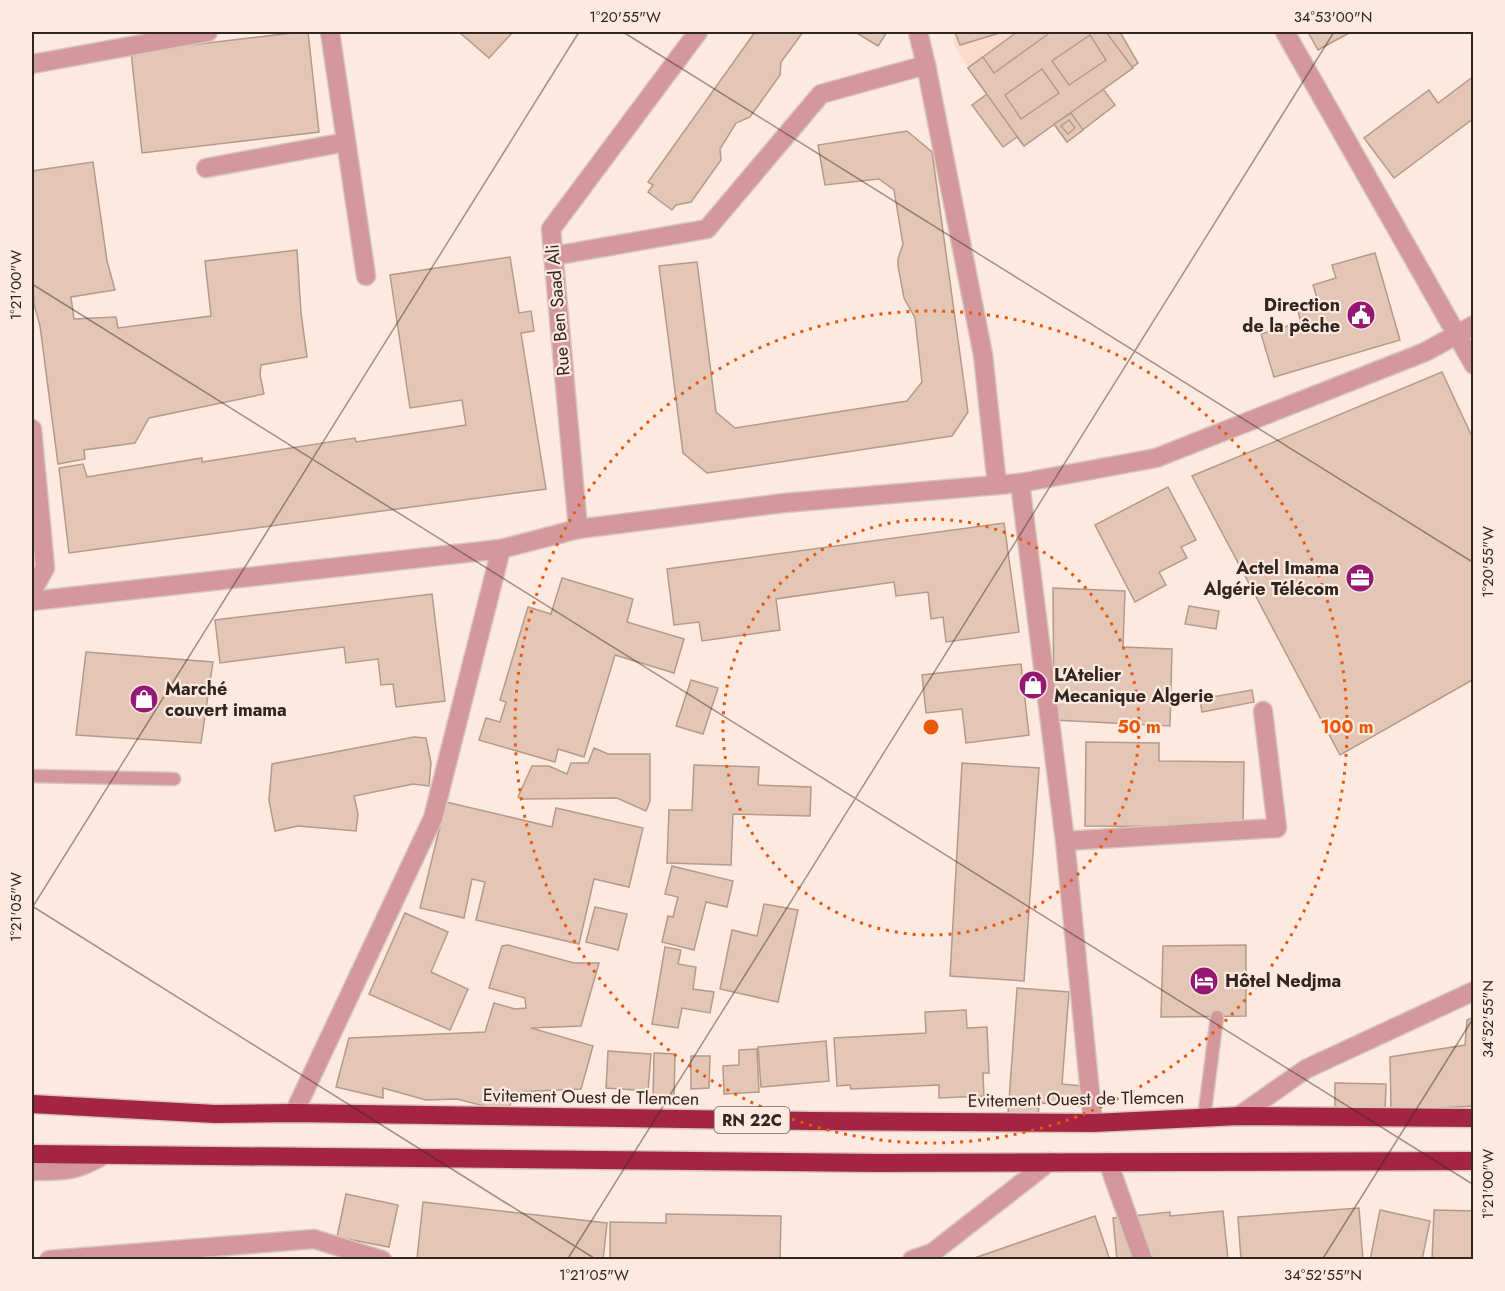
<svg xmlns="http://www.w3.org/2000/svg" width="1505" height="1291" font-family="Jost,sans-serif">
<rect width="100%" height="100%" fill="#fce9df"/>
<!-- built -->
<polygon fill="#fbdccc" points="953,32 1015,32 968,67 954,45"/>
<!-- building -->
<g fill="#e4c6b6" stroke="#b59989" stroke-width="1.5">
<polygon points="301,32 308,32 319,132 142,153 131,52"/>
<polygon points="459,32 513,32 489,58"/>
<polygon points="755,32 803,32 781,62 780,75 750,117 736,123 720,149 721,160 691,202 676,205 672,210 648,192 653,185 648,182"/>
<polygon points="855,32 887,32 878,46"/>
<polygon points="955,32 1003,32 960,45"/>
<polygon points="1017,32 1120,32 1138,63 1103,89 1115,105 1067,142 1054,124 1024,146 1017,137 1003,147 972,105 987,94 968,68"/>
<polygon points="1051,32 1106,32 1133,68 1024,146 968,68 983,57 994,73"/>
<polygon points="1308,32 1351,32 1318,50"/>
<polygon points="1090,35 1106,60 1069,85 1052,61"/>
<polygon points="1042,69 1059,93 1021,119 1005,95"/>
<polygon points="1474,76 1474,118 1394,178 1364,138 1429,90 1438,103"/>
<polygon points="1071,113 1083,130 1067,142 1054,124"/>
<polygon points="1069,120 1075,128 1068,134 1061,126"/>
<polygon points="907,131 932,152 968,412 952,436 707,473 683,453 659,266 697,262 716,412 735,428 907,401 922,382 915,318 904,298 898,266 898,259 903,244 894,190 879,179 825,185 818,145"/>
<polygon points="93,162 107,261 115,290 71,297 74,319 116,317 118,328 211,316 205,261 297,250 301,313 307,357 261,365 260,375 264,394 149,418 135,443 84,450 85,459 58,464 40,326 34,304 32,269 32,171"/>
<polygon points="1375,253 1400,340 1274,377 1261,334 1301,322 1296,304 1317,298 1313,285 1336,278 1332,265"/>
<polygon points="510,257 519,313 531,311 534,331 521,333 546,489 69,553 59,468 83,464 87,477 202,458 202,462 355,438 356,442 466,425 462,400 410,408 390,275"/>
<polygon points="1442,372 1474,441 1474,679 1340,755 1192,476"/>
<polygon points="1168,487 1196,540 1181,547 1187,558 1159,572 1166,585 1135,602 1095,525"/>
<polygon points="1004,523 1019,632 946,642 943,617 931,619 928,592 896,596 894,582 776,599 780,630 702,641 699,622 674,625 667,569"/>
<polygon points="562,578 633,599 627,622 684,639 674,673 615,655 584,757 558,749 555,762 479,740 486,718 500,722 506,702 500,700 528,607 551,614"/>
<polygon points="1053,588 1125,591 1123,647 1172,649 1170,726 1054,720"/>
<polygon points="432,594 445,701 396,707 393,684 381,685 378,659 346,663 344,647 220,663 215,620"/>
<polygon points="1189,606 1219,611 1216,629 1185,624"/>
<polygon points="86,652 213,662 201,743 76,735"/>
<polygon points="1021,664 1029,735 966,743 962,709 926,713 922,675"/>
<polygon points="691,680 718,688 703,734 676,726"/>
<polygon points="1252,690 1254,702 1202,712 1200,699"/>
<polygon points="414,737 426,738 431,763 429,786 413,784 354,796 358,814 356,831 298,826 275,831 269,800 272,764"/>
<polygon points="1086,742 1159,743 1159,761 1244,762 1243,827 1085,826"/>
<polygon points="594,748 608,754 650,754 650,801 646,811 617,798 522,799 518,797 532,766 549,766 567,774 571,763 588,763"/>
<polygon points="962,763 1039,768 1024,981 950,976"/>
<polygon points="694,765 759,767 758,785 811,787 810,816 733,814 731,865 667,863 669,810 692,810"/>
<polygon points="446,802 552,827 556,808 643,828 629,887 594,879 579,944 476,920 485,882 472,879 464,918 420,908"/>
<polygon points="672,866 733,881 727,907 706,902 694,950 662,942 668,916 673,917 678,897 665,894"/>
<polygon points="764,904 798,910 778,1002 720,989 732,930 757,936"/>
<polygon points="595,907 627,914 618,950 586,942"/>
<polygon points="405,913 448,932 431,972 468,989 450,1030 369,994"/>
<polygon points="508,945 574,963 599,963 581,1026 531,1028 593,1046 581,1089 514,1092 508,1112 457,1099 426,1100 383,1088 383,1098 336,1087 349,1038 485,1032 494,1003 515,1009 526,1008 525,998 489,988 502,946"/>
<polygon points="1246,945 1246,1016 1161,1017 1163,946"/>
<polygon points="665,947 681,950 678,964 696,967 693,989 714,992 710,1013 682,1008 678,1028 652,1024"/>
<polygon points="1017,988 1069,992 1062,1084 1082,1086 1081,1106 1039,1103 1038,1117 1008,1115"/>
<polygon points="966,1010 967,1028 987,1027 989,1073 983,1073 984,1096 939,1098 939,1085 851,1089 850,1085 837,1086 834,1038 926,1033 925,1012"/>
<polygon points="1474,1017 1474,1106 1391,1111 1390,1057 1465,1045 1467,1020"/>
<polygon points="826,1041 829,1081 761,1087 758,1047"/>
<polygon points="757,1049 759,1092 724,1094 723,1066 739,1065 739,1050"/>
<polygon points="608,1051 651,1054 648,1091 606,1088"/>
<polygon points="654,1053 675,1054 674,1098 653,1097"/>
<polygon points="691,1056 710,1056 709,1088 691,1089"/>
<polygon points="1335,1083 1386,1084 1385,1114 1335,1113"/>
<polygon points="346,1194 398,1205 389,1247 337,1237"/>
<polygon points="423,1202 607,1223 603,1260 417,1259"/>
<polygon points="1359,1208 1363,1260 1241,1260 1238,1217"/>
<polygon points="1380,1210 1430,1221 1422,1260 1370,1260"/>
<polygon points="1434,1210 1474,1211 1474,1260 1432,1260"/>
<polygon points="1223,1211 1228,1260 1117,1260 1113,1218 1170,1212 1170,1216"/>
<polygon points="666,1214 781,1216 780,1260 610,1260 610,1222 666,1223"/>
<polygon points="1095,1216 1110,1260 969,1260"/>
</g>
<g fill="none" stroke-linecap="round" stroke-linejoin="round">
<!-- lane casing -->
<g stroke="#d7c6bc" stroke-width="15">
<g id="lane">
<polyline points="32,776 174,779"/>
<polyline points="1204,1118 1217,1017"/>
</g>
</g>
<!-- street casing -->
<g stroke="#d7c6bc" stroke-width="21">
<g id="street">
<polyline points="330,32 366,276"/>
<polyline points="1285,32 1474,365"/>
<polyline points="32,64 208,32"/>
<polyline points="926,65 983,355 997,485"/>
<polyline points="206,168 346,142"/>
<polyline points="553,256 707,229 821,94 926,65 918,32"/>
<polyline points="32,429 45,568 32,591"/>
<polyline points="1020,483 1065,841 1093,1123"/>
<polyline points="578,529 551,229 698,32"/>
<polyline points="32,601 501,549 578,529 784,503 1020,483 1156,458 1425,352 1474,325"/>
<polyline points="1065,841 1277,828 1263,711"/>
<polyline points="294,1113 433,818 501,549"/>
<polyline points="1239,1116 1306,1069 1474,991"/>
<polyline points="1108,1162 1143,1260"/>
<path d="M32 1171C64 1171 75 1172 104 1155"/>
<polyline points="49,1260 314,1239 382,1260"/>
<polyline points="912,1260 932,1253"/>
<polyline points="934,1260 932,1253 1049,1162"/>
</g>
</g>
<!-- highway casing -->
<g stroke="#d7c6bc" stroke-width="21">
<g id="highway">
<polyline points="32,1104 215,1114 294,1113 811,1121 1093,1123 1239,1116 1474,1118"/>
<polyline points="32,1154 878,1163 1474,1161"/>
</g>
</g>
<!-- lane -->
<use href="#lane" stroke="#d3979c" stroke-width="12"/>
<!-- street -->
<use href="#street" stroke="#d3979c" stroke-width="18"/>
<!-- highway -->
<use href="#highway" stroke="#a32542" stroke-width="18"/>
</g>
<!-- ticks -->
<path fill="none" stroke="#30251f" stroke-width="1.5" stroke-opacity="0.45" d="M623 32 1474 563M32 284 1474 1185M32 906 597 1260M32 908 579 32M567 1260 1334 32M1322 1260 1474 1017"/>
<!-- distance rings -->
<g fill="none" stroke="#e8590c" stroke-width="3" stroke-dasharray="3 6">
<circle cx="931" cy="727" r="208"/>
<circle cx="931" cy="727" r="416"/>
</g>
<!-- icons -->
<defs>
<g id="civic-disc" transform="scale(1.5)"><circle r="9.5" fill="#951973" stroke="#fce9df"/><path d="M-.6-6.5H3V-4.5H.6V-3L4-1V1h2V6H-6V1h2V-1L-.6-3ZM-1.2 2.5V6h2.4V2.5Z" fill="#fff"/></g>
<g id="office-disc" transform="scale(1.5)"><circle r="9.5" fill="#951973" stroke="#fce9df"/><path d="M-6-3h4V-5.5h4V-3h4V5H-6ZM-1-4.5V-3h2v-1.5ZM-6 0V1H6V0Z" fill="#fff"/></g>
<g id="shop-disc" transform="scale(1.5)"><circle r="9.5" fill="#951973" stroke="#fce9df"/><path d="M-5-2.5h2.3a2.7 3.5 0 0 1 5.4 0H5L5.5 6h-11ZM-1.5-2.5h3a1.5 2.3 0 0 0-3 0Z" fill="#fff"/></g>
<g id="hotel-disc" transform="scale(1.5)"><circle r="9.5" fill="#951973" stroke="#fce9df"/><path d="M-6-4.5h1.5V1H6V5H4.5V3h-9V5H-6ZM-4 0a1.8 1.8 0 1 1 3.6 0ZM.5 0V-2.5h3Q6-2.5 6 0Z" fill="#fff"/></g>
</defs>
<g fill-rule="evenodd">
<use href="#civic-disc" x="1361" y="315"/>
<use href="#office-disc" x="1360" y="578"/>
<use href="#shop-disc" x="1033" y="685"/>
<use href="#shop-disc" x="144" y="699"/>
<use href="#hotel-disc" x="1204" y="981"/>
</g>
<g text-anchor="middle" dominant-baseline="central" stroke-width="4.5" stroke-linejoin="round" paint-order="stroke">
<!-- shield labels -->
<rect fill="#fce9df" stroke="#6d6059" stroke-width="1.5" x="714.5" y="1107" width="75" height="26" rx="4.5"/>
<g font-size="16" font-weight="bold" fill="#30251f">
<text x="752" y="1120">RN 22C</text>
</g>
<!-- poi labels -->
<g font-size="18" font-weight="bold" fill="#30251f" stroke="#fce9df" text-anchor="start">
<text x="1340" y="305" text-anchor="end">Direction<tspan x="1340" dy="21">de la pêche</tspan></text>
<text x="1339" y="568" text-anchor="end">Actel Imama<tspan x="1339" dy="21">Algérie Télécom</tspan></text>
<text x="1054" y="675">L'Atelier<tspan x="1054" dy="21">Mecanique Algerie</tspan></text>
<text x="165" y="689">Marché<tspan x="165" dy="21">couvert imama</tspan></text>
<text x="1225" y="981">Hôtel Nedjma</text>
</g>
<!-- street labels -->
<g font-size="18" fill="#30251f" stroke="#fce9df">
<text transform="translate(558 310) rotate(-95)">Rue Ben Saad Ali</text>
<text transform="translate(591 1097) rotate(1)">Evitement Ouest de Tlemcen</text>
<text transform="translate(1076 1099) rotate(-1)">Evitement Ouest de Tlemcen</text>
</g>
</g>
<circle cx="931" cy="727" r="9" fill="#e8590c" stroke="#fce9df" stroke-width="3"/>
<g font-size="18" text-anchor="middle" font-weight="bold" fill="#e8590c" stroke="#fce9df" stroke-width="4.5" stroke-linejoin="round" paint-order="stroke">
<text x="1139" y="733">50 m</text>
<text x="1347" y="733">100 m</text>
</g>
<!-- border -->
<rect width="1505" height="1291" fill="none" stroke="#fce9df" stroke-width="66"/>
<rect x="33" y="33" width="1439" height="1225" fill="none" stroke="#30251f" stroke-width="2"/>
<g font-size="15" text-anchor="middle" fill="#30251f">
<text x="625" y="22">1°20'55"W</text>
<text x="1333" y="22">34°53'00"N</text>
<text transform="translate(16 285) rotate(-90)" y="5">1°21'00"W</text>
<text transform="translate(1488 562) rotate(-90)" y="5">1°20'55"W</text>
<text transform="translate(16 907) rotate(-90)" y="5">1°21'05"W</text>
<text transform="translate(1488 1019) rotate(-90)" y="5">34°52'55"N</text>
<text transform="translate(1488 1184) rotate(-90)" y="5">1°21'00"W</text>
<text x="594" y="1280">1°21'05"W</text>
<text x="1323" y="1280">34°52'55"N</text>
</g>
</svg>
